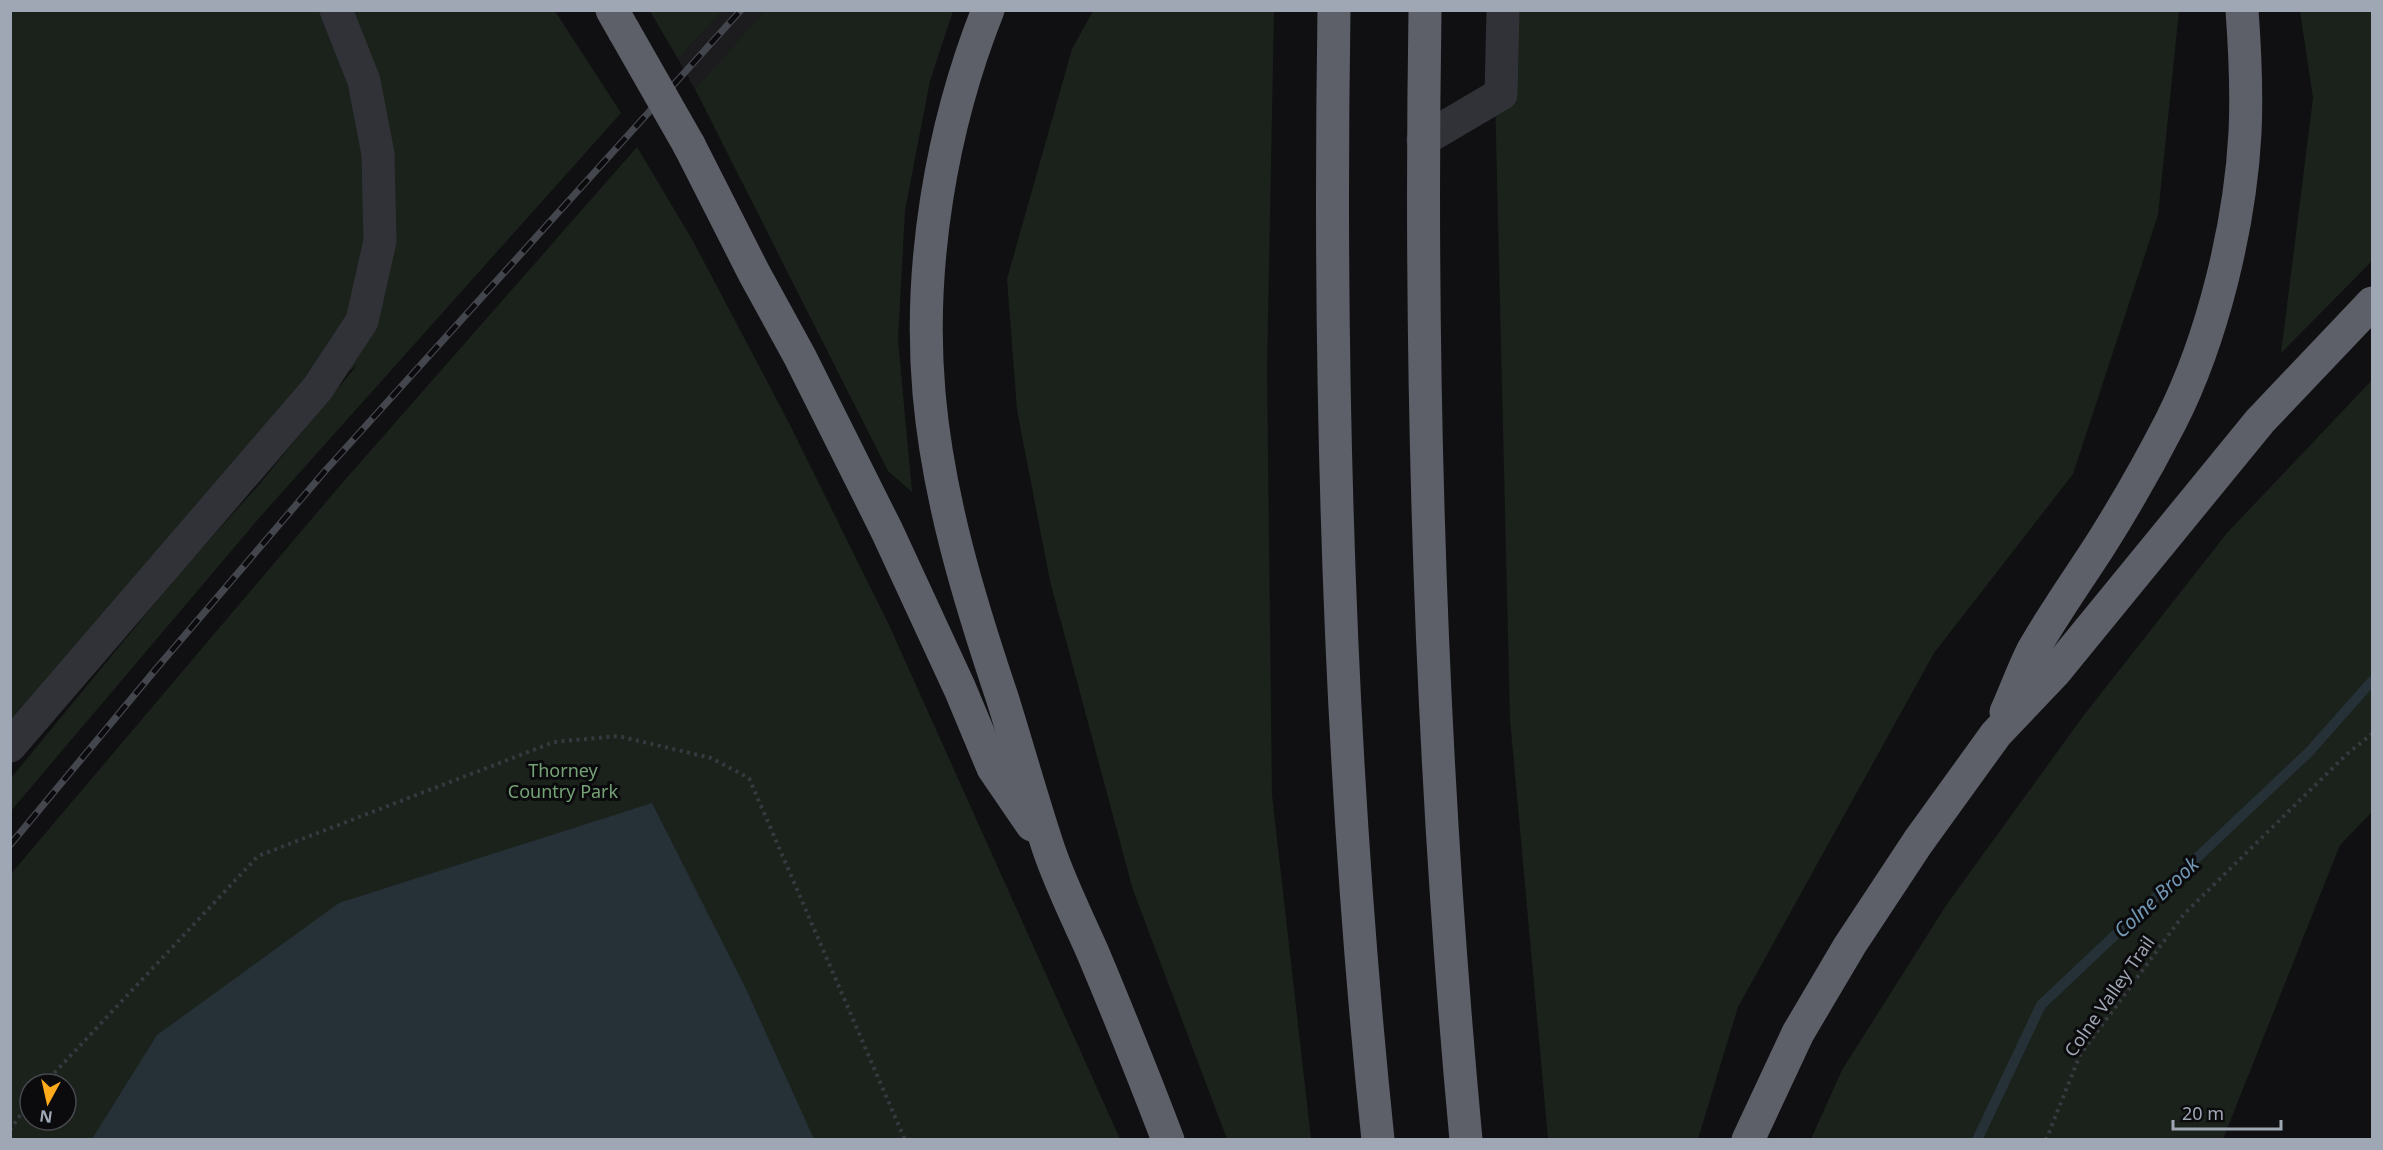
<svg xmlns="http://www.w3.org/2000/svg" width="2383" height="1150" font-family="'Noto Sans',sans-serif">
<rect width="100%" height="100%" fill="#101012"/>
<!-- built -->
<polygon fill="#1c1c1f" points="722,11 766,11 695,89 678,59"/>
<!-- green -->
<g fill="#1a221b" fill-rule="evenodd">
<polygon points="766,10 953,11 930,81 905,210 898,340 912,492 888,471 695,89"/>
<polygon points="11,11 555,11 621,113 260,517 11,811 11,778 183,569 257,487 357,365 304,404 11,730"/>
<polygon points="650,11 722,11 678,59"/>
<polygon points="1093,11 1274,11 1267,369 1272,795 1311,1139 1227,1139 1133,890 1050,581 1017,410 1007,279 1072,49"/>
<polygon points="1493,11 2179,11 2158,215 2073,474 1934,653 1738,1007 1698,1139 1548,1139 1510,719"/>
<polygon points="2300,11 2372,11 2372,261 2281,353 2313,98"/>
<path d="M637 147 693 241 789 423 889 625 1120 1139H11L10 875 337 489ZM30 1084H66V1120H30Z"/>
<polygon points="2372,380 2372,812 2340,845 2223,1139 1811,1139 1842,1070 1947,904 2084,715 2227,533"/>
</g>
<!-- water -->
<polygon fill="#263037" points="652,803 746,989 814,1139 92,1139 157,1035 339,903"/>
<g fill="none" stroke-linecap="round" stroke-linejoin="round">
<!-- stream -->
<polyline stroke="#263037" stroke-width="10" points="1977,1140 2041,1005 2309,752 2372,681"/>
<!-- path -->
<g stroke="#37393e" stroke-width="4" stroke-dasharray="3 4.5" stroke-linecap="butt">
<polyline points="44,1084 258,856 554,742 618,736 711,758 749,778 905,1140"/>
<polyline points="10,1130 30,1101"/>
<polyline points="2046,1140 2080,1055 2184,914 2347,754 2372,734"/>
</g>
<!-- minor -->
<g stroke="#313237" stroke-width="33">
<polyline points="1423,140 1501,94 1503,10"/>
<polyline points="10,746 318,388 362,321 380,241 378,154 364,81 336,10"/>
</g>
<!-- highway -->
<g stroke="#5d6069" stroke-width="33">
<polyline points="612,10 624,31"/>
<path d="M988 10C941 128 918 267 929 393 938 497 969 599 1002 697 1018 748 1032 799 1049 850 1061 885 1078 919 1093 953 1119 1015 1144 1077 1168 1140"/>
<path d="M1334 10C1328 387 1339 765 1378 1140"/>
<path d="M1425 10C1419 387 1431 764 1466 1140"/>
<polyline points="689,145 754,273 800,357 887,531 960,689 993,768 1032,825"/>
<path d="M2006 712C2015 692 2023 670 2033 650 2053 615 2077 581 2099 547 2125 506 2149 464 2171 421 2213 338 2240 225 2245 133 2247 92 2245 51 2242 10"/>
<polyline points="1748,1140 1798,1033 1850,945 1918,842 1996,734 2054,673 2260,421 2372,303"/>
</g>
<!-- rail casing -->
<g stroke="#44464d" stroke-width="7">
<polyline id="rail" points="10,845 156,669 325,471 741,10"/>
</g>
<!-- rail -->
<use href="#rail" stroke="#0b0b0d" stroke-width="4.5" stroke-dasharray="14" stroke-linecap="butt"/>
<!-- highway-bridge -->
<polyline stroke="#5d6069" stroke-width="33" points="624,31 689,145"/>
</g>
<g text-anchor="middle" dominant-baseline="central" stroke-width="6" stroke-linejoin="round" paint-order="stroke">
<!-- park labels -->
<g font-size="18" fill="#75a276" stroke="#0b0b0d">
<text x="563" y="770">Thorney<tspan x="563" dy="21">Country Park</tspan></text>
</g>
<!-- street labels -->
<g font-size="18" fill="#a0a7b4" stroke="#0b0b0d">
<text transform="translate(2109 996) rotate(-55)">Colne Valley Trail</text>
</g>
<!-- water labels -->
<g font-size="20" font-style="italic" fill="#7398b4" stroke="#0b0b0d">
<text transform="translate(2156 897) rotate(-43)">Colne Brook</text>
</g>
</g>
<!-- border -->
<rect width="2383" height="1150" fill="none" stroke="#a0a7b4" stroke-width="24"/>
<!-- north arrow -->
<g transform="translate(48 1102) rotate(188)"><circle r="28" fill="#0b0b0d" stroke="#474950" stroke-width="1.5"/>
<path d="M0-4.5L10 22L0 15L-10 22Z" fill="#ffaa1b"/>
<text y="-9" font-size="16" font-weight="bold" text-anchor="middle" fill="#a0a7b4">N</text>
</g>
<!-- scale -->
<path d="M2173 1120v9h108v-9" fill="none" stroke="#a0a7b4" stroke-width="3"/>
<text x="2182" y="1120" font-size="18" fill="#a0a7b4" stroke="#0b0b0d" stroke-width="4.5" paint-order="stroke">20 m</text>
</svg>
